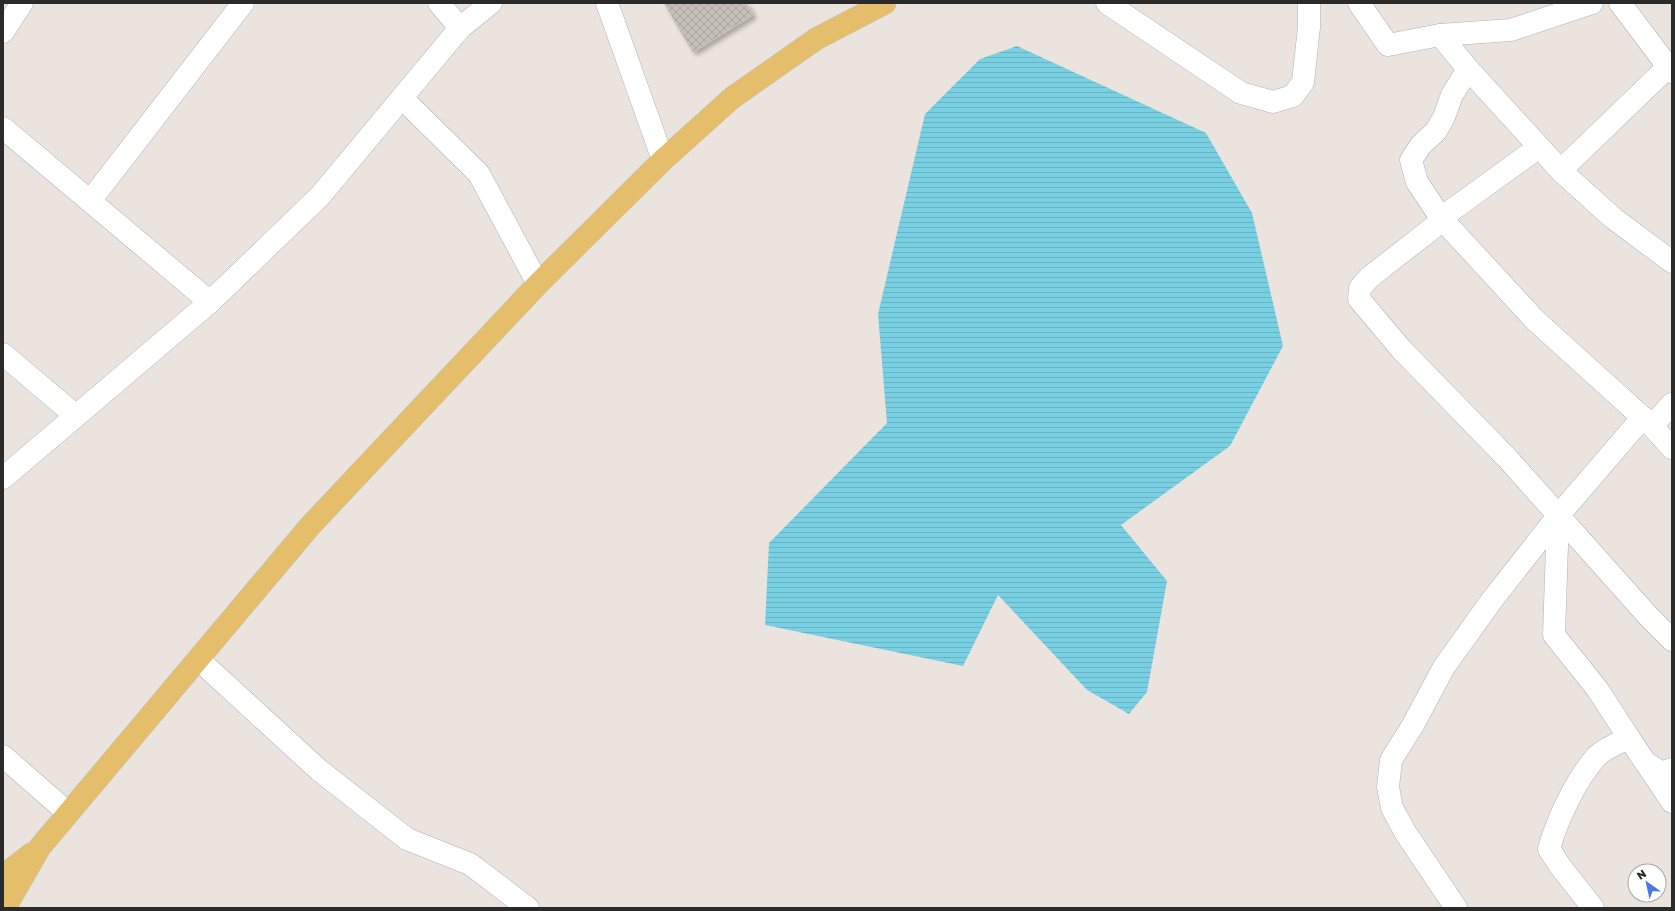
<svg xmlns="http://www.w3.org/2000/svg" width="1675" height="911" font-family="'Golos Text',sans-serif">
<defs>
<pattern id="water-rules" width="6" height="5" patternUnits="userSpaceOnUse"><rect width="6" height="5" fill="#7ad0e3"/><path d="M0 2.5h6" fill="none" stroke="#6ab3c3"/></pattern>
<pattern id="building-cross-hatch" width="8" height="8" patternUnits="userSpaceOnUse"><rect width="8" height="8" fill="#c4bfb9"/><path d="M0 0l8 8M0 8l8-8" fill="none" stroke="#a9a49f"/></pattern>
<filter id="shadow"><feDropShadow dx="3.5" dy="3.5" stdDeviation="2" flood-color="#0004"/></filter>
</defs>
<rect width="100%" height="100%" fill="#ebe4de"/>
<!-- water -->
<polygon fill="url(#water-rules)" points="1017,46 1206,133 1252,213 1283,346 1230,446 1121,525 1167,581 1147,692 1129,714 1087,690 998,595 963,666 765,625 769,543 887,423 878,314 925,114 980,59"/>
<!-- building -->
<polygon fill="url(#building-cross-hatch)" stroke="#c6c0b7" filter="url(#shadow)" points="664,3 746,3 753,15 693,52"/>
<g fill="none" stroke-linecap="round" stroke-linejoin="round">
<!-- minor casing -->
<g stroke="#aeb1ba" stroke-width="23">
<g id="minor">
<polyline points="439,3 460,28"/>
<polyline points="607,3 663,160"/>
<polyline points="1107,3 1241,93 1273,102 1293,96 1303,82 1309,27 1309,3"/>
<polyline points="1359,3 1388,45 1440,35 1511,30 1592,3"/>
<polyline points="1620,3 1672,72"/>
<polyline points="3,32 22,3"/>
<polyline points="1440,35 1468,69 1562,172 1613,218 1672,262"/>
<polyline points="1468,69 1452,95 1444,117 1436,131 1421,145 1411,160 1417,182 1441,218 1434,227 1370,277 1360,288 1359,299 1401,349 1508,459 1649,617 1672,640"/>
<polyline points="402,98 479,174 538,284"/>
<polyline points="3,128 210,302"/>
<polyline points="1539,147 1441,218 1535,320 1652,426 1672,448"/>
<polyline points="1561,170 1668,67"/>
<polyline points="90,201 243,3"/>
<polyline points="3,354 76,416"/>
<polyline points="1652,426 1672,404"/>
<polyline points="3,478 210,302 320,196 460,28 491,3"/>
<polyline points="1558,516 1643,417"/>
<polyline points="198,659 319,770 407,839 470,864 528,908"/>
<polyline points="1629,738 1645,762 1662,773 1672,769"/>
<polyline points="3,756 68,813"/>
<polyline points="1646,763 1672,802"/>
<path d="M1456 908 1405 832 1392 808 1388 787 1391 760 1413 725 1444 667 1492 600 1558 516 1554 635 1598 690 1629 738C1618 743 1605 748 1597 756 1576 779 1557 820 1549 849L1560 866 1593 908"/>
</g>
</g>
<!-- major casing -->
<g stroke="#c3c3c3" stroke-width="23">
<g id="major">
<polyline points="3,876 31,854"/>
<polyline points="5,908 40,847 310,526 538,284 663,160 732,98 816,39 885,3"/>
</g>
</g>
<!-- minor -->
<use href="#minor" stroke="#fff" stroke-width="22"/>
<!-- major -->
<use href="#major" stroke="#e4be6a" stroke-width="22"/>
</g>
<!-- border -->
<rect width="1675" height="911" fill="none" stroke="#2a2a2a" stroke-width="8"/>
<!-- north arrow -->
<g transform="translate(1647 883) rotate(326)"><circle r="19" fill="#ffffff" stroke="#aaaaaa"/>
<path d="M0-3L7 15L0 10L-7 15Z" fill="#4d76e9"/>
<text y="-6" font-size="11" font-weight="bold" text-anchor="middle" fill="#2a2a2a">N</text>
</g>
</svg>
